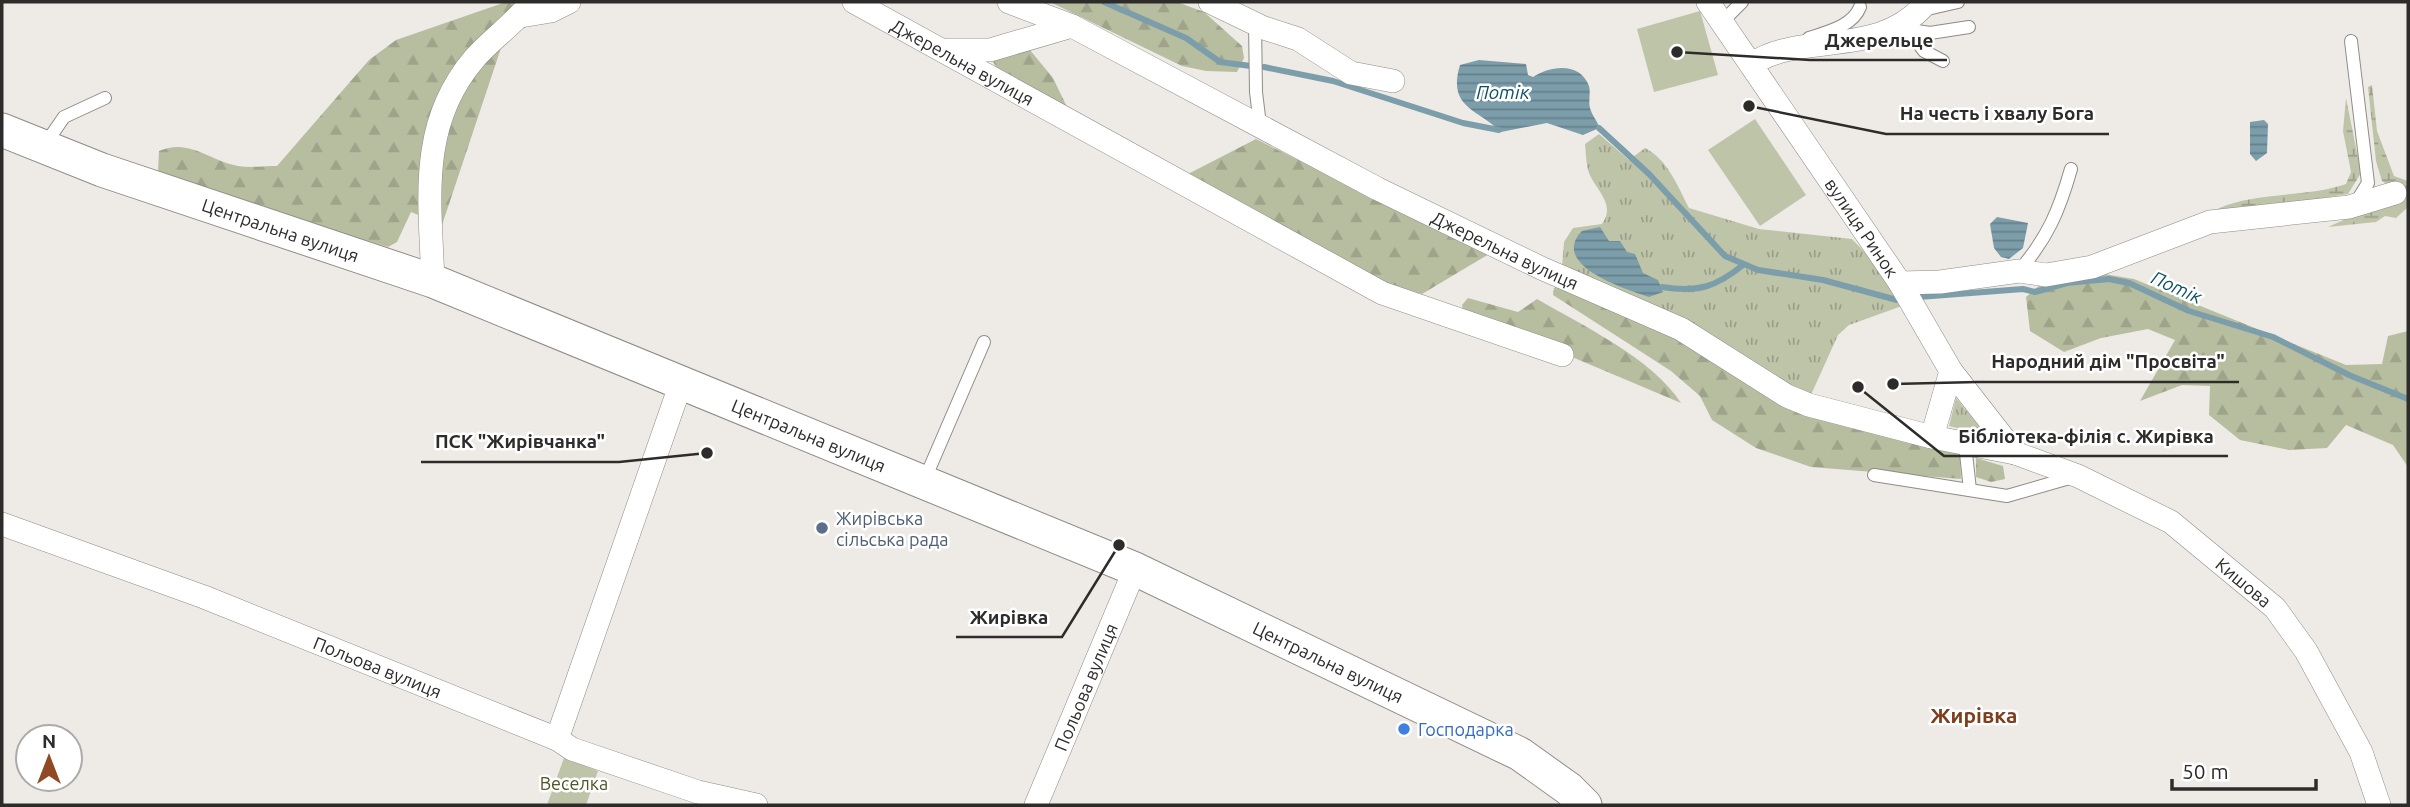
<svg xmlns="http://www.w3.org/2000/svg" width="2410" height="807" font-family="Ubuntu,sans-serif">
<defs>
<pattern id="grass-tufts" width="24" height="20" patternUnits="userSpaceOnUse" patternTransform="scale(1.75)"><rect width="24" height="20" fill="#bec4a8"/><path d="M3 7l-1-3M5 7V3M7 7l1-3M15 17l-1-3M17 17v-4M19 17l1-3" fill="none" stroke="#9b9f89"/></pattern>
<pattern id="forest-firs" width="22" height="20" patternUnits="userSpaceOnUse" patternTransform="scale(1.75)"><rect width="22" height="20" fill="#b7bea0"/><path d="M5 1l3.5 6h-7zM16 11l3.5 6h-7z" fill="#9ea38a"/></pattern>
<pattern id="wetland-marsh" width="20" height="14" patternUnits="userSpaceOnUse" patternTransform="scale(1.75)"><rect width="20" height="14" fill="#bec4a8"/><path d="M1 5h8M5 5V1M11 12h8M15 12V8" fill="none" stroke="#9b9f89"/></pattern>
<pattern id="water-rules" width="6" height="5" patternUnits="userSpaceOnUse" patternTransform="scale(1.75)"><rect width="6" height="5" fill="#7c9daa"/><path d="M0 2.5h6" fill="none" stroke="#66808b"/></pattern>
</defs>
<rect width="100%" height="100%" fill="#eeeae6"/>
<!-- grass -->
<g fill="url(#grass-tufts)">
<path d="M1599 134 1629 160 1645 148C1668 160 1677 185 1689 208L1759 229 1852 239 1878 266 1902 306 1849 325 1838 335 1810 397 1562 267 1564 242 1573 228 1602 224C1616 204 1597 192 1589 173 1586 164 1586 153 1585 144Z"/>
<polygon points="1956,398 1982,430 1981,434 1949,426"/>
</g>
<!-- forest -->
<g fill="url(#forest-firs)">
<path d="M506 2H563L503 42 442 225 411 212 397 242 388 247 271 212 158 172 159 151C190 138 209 161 238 166 250 168 264 166 277 166L369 60 396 40Z"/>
<polygon points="1050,2 1177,2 1204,12 1242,46 1244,58 1237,72 1206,71 1182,66"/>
<polygon points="1025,44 1053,78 1068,109 997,70 992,59"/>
<polygon points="1256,139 1489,254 1422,294 1394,287 1188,174"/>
<polygon points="2104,274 2134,279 2346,365 2382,364 2388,336 2408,331 2408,467 2393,445 2346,425 2327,448 2289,450 2240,440 2209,415 2210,386 2182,385 2140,401 2175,340 2148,329 2101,338 2064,352 2030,331 2026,297 2042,283"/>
<polygon points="1561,284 1629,312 1702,352 1960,452 1961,479 1811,467 1756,448 1712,420 1700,396 1671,371 1553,295 1554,288"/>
<path d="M1468 298 1518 312 1537 299C1582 325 1653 359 1681 403L1463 311 1462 305Z"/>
<polygon points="1976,458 2003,466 2005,479 1991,482 1976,477"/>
</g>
<!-- wetland -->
<g fill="url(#wetland-marsh)">
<polygon points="2372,85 2377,131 2394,176 2408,181 2408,207 2396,218 2385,216 2376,222 2328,227 2401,194 2382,181 2376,161 2368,87"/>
<path d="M2346 98 2361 173 2348 194 2201 218C2242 189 2300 200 2346 184L2351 172 2343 131Z"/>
</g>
<!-- park -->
<g fill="#bec4a8">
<polygon points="1700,11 1718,75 1654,92 1637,29"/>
<polygon points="1755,119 1806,195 1760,226 1708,150"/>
<polygon points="564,758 598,771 586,805 547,805"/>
</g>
<!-- water -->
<g fill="url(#water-rules)">
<path d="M1479 60 1526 64 1528 75 1533 77C1549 66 1580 61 1589 86 1591 93 1588 101 1590 108 1592 116 1598 121 1599 128L1583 135 1547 123 1501 132C1478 109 1447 108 1460 65Z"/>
<polygon points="2264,120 2268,124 2267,153 2256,161 2250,154 2250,122"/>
<polygon points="1997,217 2028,223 2023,248 2009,259 2001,257 1994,248 1990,224"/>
<path d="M1600 227 1609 241H1620L1627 252 1635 254 1643 273 1658 280 1663 292 1649 297C1625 289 1549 265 1582 231Z"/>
</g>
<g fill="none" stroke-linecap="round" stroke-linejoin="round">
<!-- stream -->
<g stroke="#7c9daa" stroke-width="6">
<polyline points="1104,2 1186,38 1220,62 1251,66"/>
<polyline points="1264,67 1333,81 1463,123 1499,130"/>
<polyline points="1599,128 1649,174 1725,256 1758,270 1823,280 1897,300"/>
<path d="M1662 287C1697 293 1716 287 1743 265"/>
<polyline points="1919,297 2023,289 2035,292 2067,283 2109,279 2129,283 2189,311 2273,337 2349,375 2408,399"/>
</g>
<!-- lane casing -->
<g stroke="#8f8b88" stroke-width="14">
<g id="lane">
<polyline points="1923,10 1958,2"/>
<polyline points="1723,21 1742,2"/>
<polyline points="1255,23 1256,92 1260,125"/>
<polyline points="1897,28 1930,33 1969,27"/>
<polyline points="1909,31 1924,51 1943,61"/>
<path d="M1809 38C1827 32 1853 26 1860 7"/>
<polyline points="2351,41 2368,183 2355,204"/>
<polyline points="44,146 64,117 105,98"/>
<path d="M2019 271C2048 237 2059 211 2071 169"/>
<polyline points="1965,444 1970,490"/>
<polyline points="1874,475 2007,496 2073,477"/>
<polyline points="924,481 984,342"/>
</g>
</g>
<!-- street casing -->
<g stroke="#8f8b88" stroke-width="24">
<g id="street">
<path id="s1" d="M854 2 1382 293 1562 355"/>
<path id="s2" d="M1009 2 1072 26 1378 189 1541 268 1681 329 1787 396 1809 405 1932 437 2015 453 2078 476 2171 522 2275 608 2306 651 2361 752 2379 805"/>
<polyline points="1210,2 1264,28 1298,39 1351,73 1393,81"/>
<path id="s3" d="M1708 2 1900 283 1951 371 2015 453"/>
<polyline points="521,16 551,11 569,2"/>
<polyline points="947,50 990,50 1072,26"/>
<path d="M1752 64C1804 30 1879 60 1927 2"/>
<path d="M433 281C430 200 418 125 474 59 492 38 515 24 531 2"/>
<polyline points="1900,283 1940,282 2019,271 2046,275 2092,267 2210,222 2349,207 2395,193"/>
<polyline points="1932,437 1951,371"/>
<path id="s4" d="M2 524 204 597 557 739 572 749 698 792 756 805"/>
<polyline points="557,739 681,383"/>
<path id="s5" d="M1036 805 1135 569"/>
</g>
</g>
<!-- secondary casing -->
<g stroke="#8f8b88" stroke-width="35">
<g id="secondary">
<path id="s6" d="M2 130 102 170 433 281 923 482 1135 569 1520 754 1569 789 1585 805"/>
</g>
</g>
<!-- lane -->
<use href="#lane" stroke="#fff" stroke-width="12"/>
<!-- street -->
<use href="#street" stroke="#fff" stroke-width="23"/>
<!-- secondary -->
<use href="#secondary" stroke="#fff" stroke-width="33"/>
</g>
<!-- markers -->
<circle fill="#5c6f8a" stroke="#fff" stroke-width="2.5" cx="822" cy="528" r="7"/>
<circle fill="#3f7fe0" stroke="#fff" stroke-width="2.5" cx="1404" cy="729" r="7"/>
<g text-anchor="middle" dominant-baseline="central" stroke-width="5" stroke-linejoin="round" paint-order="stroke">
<!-- street labels -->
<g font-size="18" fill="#2e2c2b" stroke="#fff">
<text stroke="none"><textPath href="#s1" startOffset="124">Джерельна вулиця</textPath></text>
<text stroke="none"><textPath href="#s3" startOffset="273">вулиця Ринок</textPath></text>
<text stroke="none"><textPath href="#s6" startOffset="296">Центральна вулиця</textPath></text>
<text stroke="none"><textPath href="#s2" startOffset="555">Джерельна вулиця</textPath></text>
<text stroke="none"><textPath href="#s6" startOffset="863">Центральна вулиця</textPath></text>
<text stroke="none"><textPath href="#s2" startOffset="1374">Кишова</textPath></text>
<text stroke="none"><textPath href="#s6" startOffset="1430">Центральна вулиця</textPath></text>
<text stroke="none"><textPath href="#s4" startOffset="402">Польова вулиця</textPath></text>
<text stroke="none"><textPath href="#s5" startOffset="128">Польова вулиця</textPath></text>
</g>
<!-- service labels -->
<g font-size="18" fill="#4e5e75" stroke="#fff" text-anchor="start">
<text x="836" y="518">Жирівська<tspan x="836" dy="21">сільська рада</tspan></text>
</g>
<!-- shop labels -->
<g font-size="18" fill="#366cbe" stroke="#fff" text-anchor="start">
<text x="1418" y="729">Господарка</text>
</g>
<!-- park labels -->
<g font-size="18" fill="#4e5726" stroke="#fff">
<text x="574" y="783">Веселка</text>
</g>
<!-- water labels -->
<g font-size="19" font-style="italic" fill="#0d5165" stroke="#fff">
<text x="1503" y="92">Потік</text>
<text transform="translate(2177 287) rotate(24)">Потік</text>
</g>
<!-- quarter labels -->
<g font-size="21" font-weight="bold" fill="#7e3e1b" stroke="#fff">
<text x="1974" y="715">Жирівка</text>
</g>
</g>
<!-- callouts -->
<path fill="none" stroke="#2e2c2b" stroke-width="2.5" d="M1677 52L1810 60H1947M1749 106L1886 134H2109M1893 384L1977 382H2239M1858 387L1944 456H2228M707 453L619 462H421M1119 545L1062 637H956"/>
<g fill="#2e2c2b" stroke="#fff" stroke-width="2.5">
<circle cx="1677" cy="52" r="7"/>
<circle cx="1749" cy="106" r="7"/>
<circle cx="1893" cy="384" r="7"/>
<circle cx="1858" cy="387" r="7"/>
<circle cx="707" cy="453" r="7"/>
<circle cx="1119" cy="545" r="7"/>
</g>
<g font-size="19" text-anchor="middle" font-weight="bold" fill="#2e2c2b" stroke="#fff" stroke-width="5" stroke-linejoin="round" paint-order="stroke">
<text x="1879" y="47">Джерельце</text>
<text x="1997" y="120">На честь і хвалу Бога</text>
<text x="2108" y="368">Народний дім "Просвіта"</text>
<text x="2086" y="443">Бібліотека-філія с. Жирівка</text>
<text x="520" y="448">ПСК "Жирівчанка"</text>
<text x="1009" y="624">Жирівка</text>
</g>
<!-- border -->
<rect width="2410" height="807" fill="none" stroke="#2e2c2b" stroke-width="7"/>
<!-- north arrow -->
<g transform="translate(49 758)"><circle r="33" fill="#ffffff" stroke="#ababaa" stroke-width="2"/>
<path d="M0-5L12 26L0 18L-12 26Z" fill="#904923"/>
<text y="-10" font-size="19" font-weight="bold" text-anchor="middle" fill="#2e2c2b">N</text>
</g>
<!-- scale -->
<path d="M2172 779v10h144v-10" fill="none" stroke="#2e2c2b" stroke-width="3.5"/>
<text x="2182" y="779" font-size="21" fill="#2e2c2b" stroke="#ffffff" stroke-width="5" paint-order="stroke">50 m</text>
</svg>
